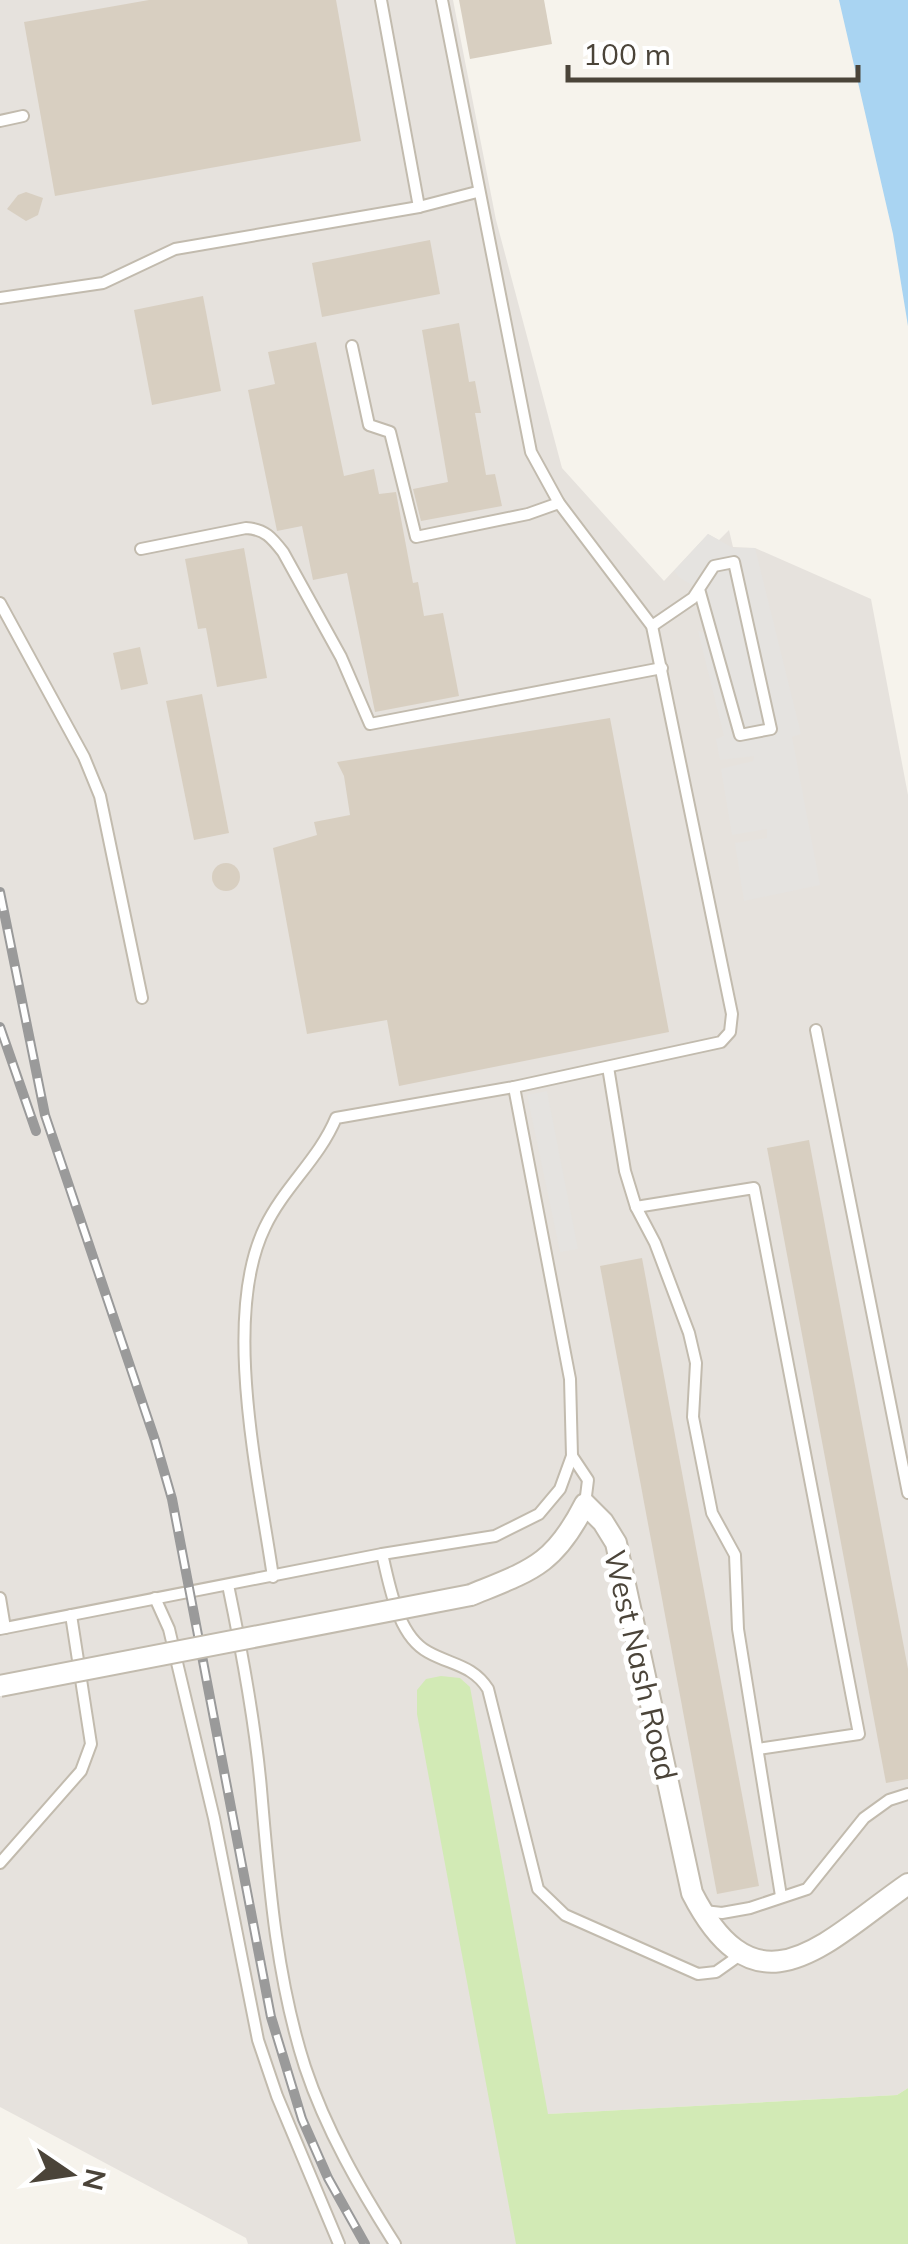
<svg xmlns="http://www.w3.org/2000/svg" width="908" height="2244" font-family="Mulish,sans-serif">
<rect width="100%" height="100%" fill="#f6f3ec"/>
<!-- industrial -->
<polygon fill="#e6e2dd" points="0,0 453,0 496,220 562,468 664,581 708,534 719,540 729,530 733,547 755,548 871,599 908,795 908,2088 897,2095 549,2114 565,2244 248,2244 246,2238 0,2107"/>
<!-- green -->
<polygon fill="#d2eab5" points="441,1676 460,1678 470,1687 548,2114 897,2095 908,2088 908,2244 516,2244 417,1714 417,1690 426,1679"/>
<!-- parking -->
<g fill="#e5e3e0">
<polygon points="708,534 733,548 755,548 801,734 792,737 820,885 744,901 735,843 767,838 767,829 732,835 721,769 753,761 754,756 720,760 716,739 724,736 698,631 706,633 698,605 702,598 699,589 680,578 674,571"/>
<polygon points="547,1091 578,1249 560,1252 527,1095"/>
</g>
<!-- water -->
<polygon fill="#a9d4f2" points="839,0 908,0 908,326 893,234"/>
<!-- building -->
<g fill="#d8cfc1">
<polygon points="149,0 336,0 361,141 55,196 24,22"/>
<polygon points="459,0 544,0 552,44 470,59"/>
<polygon points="26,192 43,198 38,215 26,221 7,209 18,195"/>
<polygon points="430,240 440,294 322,317 312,263"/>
<polygon points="203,296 221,391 152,405 134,310"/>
<polygon points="459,323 469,382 475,381 481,413 475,413 486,475 495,474 502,506 421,521 413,489 448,482 422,330"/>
<polygon points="316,342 344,476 374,469 379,494 396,492 413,583 418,582 424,616 443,613 459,696 375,712 347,573 313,580 302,526 277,531 248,390 275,384 268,352"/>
<polygon points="244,548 267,678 217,687 206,628 198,629 185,559"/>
<polygon points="140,647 148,684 121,690 113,653"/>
<polygon points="202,694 229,833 194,840 166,701"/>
<polygon points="610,718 669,1032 399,1086 387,1020 307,1034 273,848 317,835 314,822 350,815 344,776 337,762"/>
<circle cx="226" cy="877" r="14"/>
<polygon points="809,1140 908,1669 908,1779 886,1783 767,1148"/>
<polygon points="642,1258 759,1886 717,1894 600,1266"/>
</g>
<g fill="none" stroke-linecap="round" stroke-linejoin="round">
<!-- lane casing -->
<g stroke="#c2bbae" stroke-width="14">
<g id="lane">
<polyline points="381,0 419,207"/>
<polyline points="442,0 531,452 559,503 652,626 732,1014 730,1032 721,1042 514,1087"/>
<polyline points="0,121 23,116"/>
<polyline points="0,298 103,283 175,249 419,207 477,192"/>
<polyline points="352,346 369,425 390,432 416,537 528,514 559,503"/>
<path d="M141 549 246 528C265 529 272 538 283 552L341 657 370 724 662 668"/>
<polyline points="0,603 84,757 100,796 142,998"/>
<polyline points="652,626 693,598 714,566 734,562 771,729 740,735 699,589"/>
<polyline points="816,1030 908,1493"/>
<polyline points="608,1067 625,1171 636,1207 655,1243 689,1333 696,1363 693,1417 712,1513 735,1555 738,1629 781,1896"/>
<polyline points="636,1207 754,1188 859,1734 758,1749"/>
<polyline points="572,1456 588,1480 585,1504"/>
<path d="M382 1554C390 1586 397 1635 428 1652 451 1665 473 1665 488 1689L538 1889 565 1915 698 1974 716 1972 740 1955"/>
<path d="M228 1585C242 1652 255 1720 261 1789 269 1882 276 1977 305 2067 326 2130 360 2189 395 2244"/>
<polyline points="0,1598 5,1628"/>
<polyline points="155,1598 169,1629 214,1818 258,2040 277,2096 339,2244"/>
<path d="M0 1629 382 1554 495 1536 539 1514 560 1489 572 1456 570 1379 514 1087 336 1118C319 1159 284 1187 265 1227 221 1317 259 1480 273 1577"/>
<polyline points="0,1863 81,1771 91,1744 71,1615"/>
<polyline points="704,1911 722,1913 750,1908 807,1889 864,1818 889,1800 908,1794"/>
</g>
</g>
<!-- street casing -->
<g stroke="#c2bbae" stroke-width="24">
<path id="street" d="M471 1595C532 1570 554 1565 585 1504L603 1522 616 1543 692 1893C758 2022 827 1940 908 1884"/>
</g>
<!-- lane -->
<use href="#lane" stroke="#fff" stroke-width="10"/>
<!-- street -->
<use href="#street" stroke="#fff" stroke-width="20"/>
<!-- rail casing -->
<g stroke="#9a9a9a" stroke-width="10">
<g id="rail">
<polyline points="0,892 45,1115 155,1440 172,1499 271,2017 302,2119 328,2178 365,2244"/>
<polyline points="0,1027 36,1131"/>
</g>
</g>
<!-- rail -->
<use href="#rail" stroke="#fff" stroke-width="6" stroke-dasharray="19" stroke-linecap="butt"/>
<!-- street-bridge casing -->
<g stroke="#c2bbae" stroke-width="24" stroke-linecap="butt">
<polyline id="street-bridge" points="0,1686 471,1595"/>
</g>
<!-- street-bridge -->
<use href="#street-bridge" stroke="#fff" stroke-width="20"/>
</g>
<g text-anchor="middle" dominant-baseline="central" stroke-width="10" stroke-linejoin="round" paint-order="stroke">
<!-- street labels -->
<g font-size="30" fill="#4b4439" stroke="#fff">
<text transform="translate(641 1665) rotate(77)">West Nash Road</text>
</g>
</g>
<!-- north arrow -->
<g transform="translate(70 2174) rotate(103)" stroke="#ffffff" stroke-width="8" paint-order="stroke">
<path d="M0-8L18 38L0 25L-18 38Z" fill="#4b4439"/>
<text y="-15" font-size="28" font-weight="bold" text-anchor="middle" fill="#4b4439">N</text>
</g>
<!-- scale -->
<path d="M568 65v15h290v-15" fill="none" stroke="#4b4439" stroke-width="5"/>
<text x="583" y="65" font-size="30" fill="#4b4439" stroke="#ffffff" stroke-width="8" paint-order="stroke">100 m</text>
</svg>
